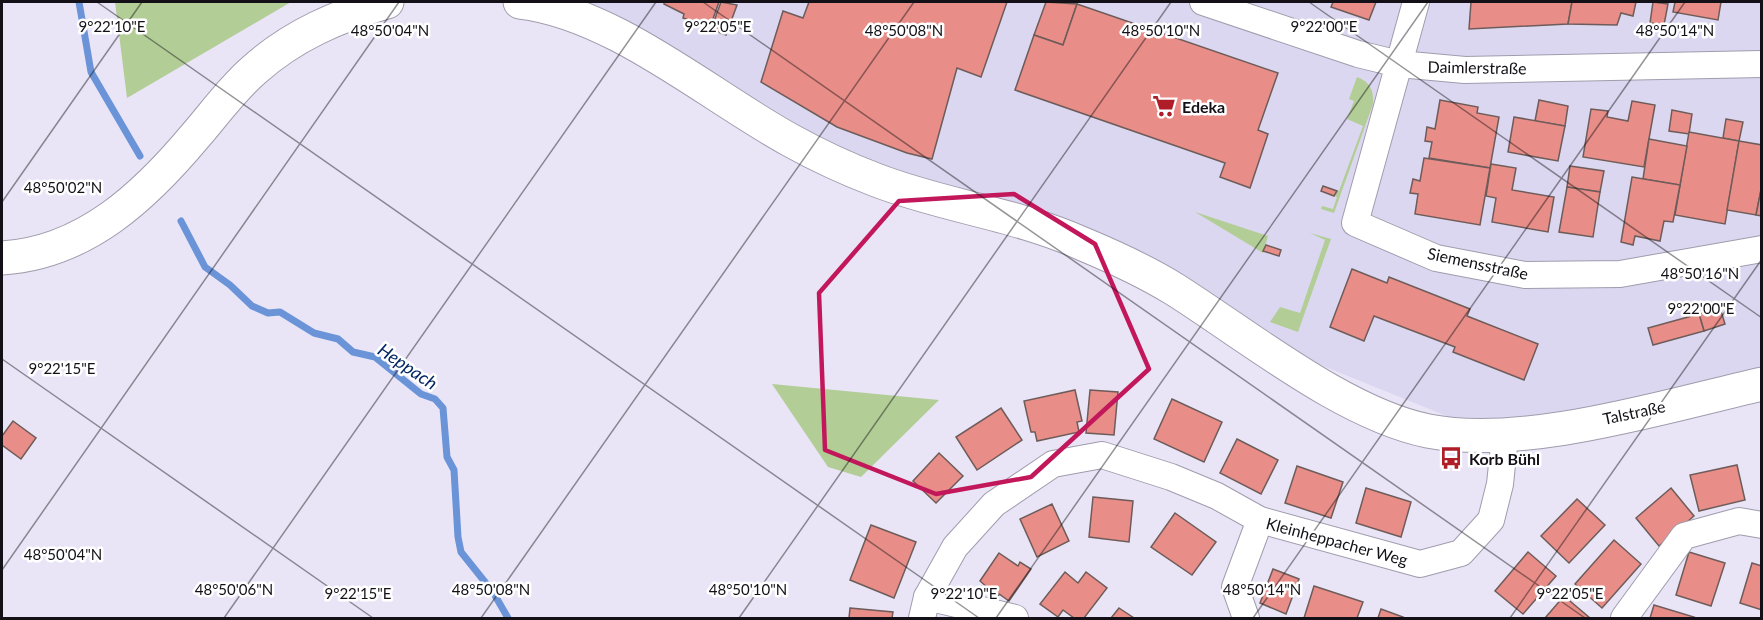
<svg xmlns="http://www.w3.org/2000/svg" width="1763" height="620" font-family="Lato,sans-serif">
<rect width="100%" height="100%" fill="#e9e5f7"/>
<!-- built -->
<polygon fill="#dcd7f0" points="584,2 1761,2 1761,373 1555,421 1449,417 1291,353 812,141"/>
<!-- green -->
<g fill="#b2cd96">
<polygon points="115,2 291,2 127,98"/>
<path d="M1357 77C1370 82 1374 90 1373 104L1334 213 1321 209 1322 206 1333 209 1337 197 1335 196 1337 191H1339L1363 126 1347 119 1354 101 1349 99Z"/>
<polygon points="1195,212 1268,236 1263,253"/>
<polygon points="1310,233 1331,239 1298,332 1270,322 1280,307 1300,313 1325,240"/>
<polygon points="772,384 939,400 861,477 828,467"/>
</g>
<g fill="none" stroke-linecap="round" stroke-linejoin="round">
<!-- stream -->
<g stroke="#6b94d8" stroke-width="7">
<polyline points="79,2 91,72 140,156"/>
<polyline points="181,221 205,267 230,285 252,306 268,313 280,312 314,333 338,339 353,352 375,357 421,394 435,399 443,408 447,457 454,470 458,537 461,552 493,592 508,618"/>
</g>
</g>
<!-- building -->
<g fill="#e88d87" stroke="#6e5c5a" stroke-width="1.5">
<polygon points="664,2 719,2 710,27 683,18 684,14 664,4"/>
<polygon points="721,2 737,5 726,35 711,29"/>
<polygon points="809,2 1007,2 981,77 957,68 932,159 907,153 837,127 761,82 783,11 803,18"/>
<polygon points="1046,2 1077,4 1063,45 1034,35"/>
<polygon points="1333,2 1376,2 1369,20 1331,7"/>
<polygon points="1471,2 1572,2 1568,24 1469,29"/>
<polygon points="1572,2 1636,2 1633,16 1621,13 1617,25 1568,24"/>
<polygon points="1653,2 1668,4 1664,25 1650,23"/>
<polygon points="1675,2 1721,2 1718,20 1673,12"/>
<polygon points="1077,4 1278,73 1258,130 1268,134 1250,188 1220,177 1225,163 1015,90 1034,35 1063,45"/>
<polygon points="1440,100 1478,107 1477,113 1499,117 1490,168 1429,158 1432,142 1425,141 1427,127 1435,129"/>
<polygon points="1539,100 1568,106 1565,126 1535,121"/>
<polygon points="1632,101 1655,105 1644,167 1583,157 1591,109 1608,111 1607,117 1628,121"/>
<polygon points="1672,110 1692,114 1689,134 1669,131"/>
<polygon points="1514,117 1565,126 1558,161 1508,152"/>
<polygon points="1726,119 1743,122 1739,141 1723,138"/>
<polygon points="1689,132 1739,141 1725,224 1675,215"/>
<polygon points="1649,139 1687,146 1680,185 1643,179"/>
<polygon points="1739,141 1762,145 1762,185 1756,215 1727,210"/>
<polygon points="1424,158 1490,168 1480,225 1415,214 1418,194 1410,193 1413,179 1420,181"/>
<polygon points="1491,164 1516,168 1512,190 1554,197 1548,232 1492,222 1496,198 1486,196"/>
<polygon points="1570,166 1604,171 1600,192 1567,187"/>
<polygon points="1632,177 1680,185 1673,222 1664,221 1660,241 1635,236 1633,245 1621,242"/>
<polygon points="1762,185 1762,216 1756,215"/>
<polygon points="1323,186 1337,191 1334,196 1321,191"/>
<polygon points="1567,187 1600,192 1593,237 1559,232"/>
<polygon points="1266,245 1281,250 1279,256 1263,251"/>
<polygon points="1352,269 1387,283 1389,277 1470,309 1467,316 1538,344 1524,380 1453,352 1455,347 1374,316 1364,341 1330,327"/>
<polygon points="1720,308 1725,324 1704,331 1699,314"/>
<polygon points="1699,314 1704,331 1653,345 1648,328"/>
<polygon points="1075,390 1082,421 1077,422 1079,432 1037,441 1035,432 1031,432 1024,401"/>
<polygon points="1090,390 1118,392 1114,435 1086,433"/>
<polygon points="1172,399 1222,422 1204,462 1154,439"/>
<polygon points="1001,408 1022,440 977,470 956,437"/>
<polygon points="13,421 36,438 21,459 2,445 2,436"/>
<polygon points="1237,439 1278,460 1261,494 1220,473"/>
<polygon points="939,453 963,476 936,503 913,481"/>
<polygon points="1737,465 1745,500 1699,511 1690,475"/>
<polygon points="1297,466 1343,482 1331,518 1285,503"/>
<polygon points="1366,488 1411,502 1401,537 1356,523"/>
<polygon points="1671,488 1694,516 1659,546 1636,518"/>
<polygon points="1093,497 1133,501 1129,542 1089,537"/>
<polygon points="1577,499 1605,525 1569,563 1541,536"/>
<polygon points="1052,504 1069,541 1037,557 1020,519"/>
<polygon points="1175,513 1216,542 1192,575 1151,547"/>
<polygon points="871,525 916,542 894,598 850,580"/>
<polygon points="1614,540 1641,564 1602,608 1575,584"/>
<polygon points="1528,552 1556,576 1523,614 1495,591"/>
<polygon points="1689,552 1725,563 1711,606 1676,595"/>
<polygon points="999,553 1018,566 1020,562 1031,569 1009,601 999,594 998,597 980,581"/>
<polygon points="1752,563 1762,566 1762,610 1740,603"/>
<polygon points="1273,569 1299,579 1286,614 1260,603"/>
<polygon points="1065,572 1078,583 1086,572 1107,588 1084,618 1074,618 1063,610 1058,617 1040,604"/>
<polygon points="1314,586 1363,602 1357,618 1304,618"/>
<polygon points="1564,596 1590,618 1545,618"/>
<polygon points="1654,605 1694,617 1693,618 1650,618"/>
<polygon points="850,608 893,612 892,618 849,618"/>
<polygon points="1119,608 1134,618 1111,618"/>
<polygon points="1381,609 1403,617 1402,618 1378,618"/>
</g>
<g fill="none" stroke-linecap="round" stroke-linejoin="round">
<!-- street casing -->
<g stroke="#a09cad" stroke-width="28">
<g id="street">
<polyline points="1203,2 1358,54 1399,64 1465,70 1762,64"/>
<polyline points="1416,2 1355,223 1436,258 1525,275 1620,274 1762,249"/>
<polyline points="927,597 1015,618"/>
<polyline points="922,618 927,597 955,547 994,504 1053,464 1102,455 1171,477 1217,496 1260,520 1420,564 1461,553 1491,520 1500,484 1505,436"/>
<polyline points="1246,618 1235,587 1260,520"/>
<polyline points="1624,618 1684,536 1739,521 1762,525"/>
</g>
</g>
<!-- secondary casing -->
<g stroke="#a09cad" stroke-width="35">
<g id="secondary">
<path d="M520 2C614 13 708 95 790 140 817 155 847 169 876 180 943 206 1017 214 1083 244 1114 257 1145 271 1174 289 1247 335 1344 414 1428 431 1524 450 1665 406 1762 384"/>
<path d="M2 258C85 253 145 196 196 135 215 113 232 89 254 70 293 35 338 16 387 2"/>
</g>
</g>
<!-- street -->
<use href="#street" stroke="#fff" stroke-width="26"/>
<!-- secondary -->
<use href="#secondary" stroke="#fff" stroke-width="33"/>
</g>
<!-- marked area -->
<path fill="none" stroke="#c2185b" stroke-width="4.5" stroke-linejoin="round" d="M1014 194 1095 244 1149 369 1031 477 936 494 825 450 819 293 899 201Z"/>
<!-- ticks -->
<path fill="none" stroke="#131117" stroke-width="1.5" stroke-opacity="0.45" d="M97 2 979 618M703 2 1585 618M1309 2 1762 318M2 202 142 2M2 359 373 618M2 570 399 2M224 618 656 2M481 618 914 2M739 618 1171 2M996 618 1428 2M1253 618 1685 2M1510 618 1762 259"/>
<!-- icons -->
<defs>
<g id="supermarket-bare" transform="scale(1.8)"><path d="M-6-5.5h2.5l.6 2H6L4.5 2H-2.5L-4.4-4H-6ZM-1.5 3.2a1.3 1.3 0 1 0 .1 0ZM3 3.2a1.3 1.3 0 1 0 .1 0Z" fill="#af1d29" stroke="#fff" stroke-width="2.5" paint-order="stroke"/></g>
<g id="bus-bare" transform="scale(1.8)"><path d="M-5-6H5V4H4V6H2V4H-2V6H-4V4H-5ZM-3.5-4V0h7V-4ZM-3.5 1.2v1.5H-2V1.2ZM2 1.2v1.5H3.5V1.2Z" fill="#af1d29" stroke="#fff" stroke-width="2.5" paint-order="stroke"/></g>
</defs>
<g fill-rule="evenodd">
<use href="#supermarket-bare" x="1164" y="106"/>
<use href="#bus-bare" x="1451" y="458"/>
</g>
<g text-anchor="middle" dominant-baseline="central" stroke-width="5" stroke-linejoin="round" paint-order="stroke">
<!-- street labels -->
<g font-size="16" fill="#131117" stroke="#fff">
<text transform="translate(1477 67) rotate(1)">Daimlerstraße</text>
<text transform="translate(1478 263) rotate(12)">Siemensstraße</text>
<text transform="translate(1634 412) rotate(-12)">Talstraße</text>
<text transform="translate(1337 541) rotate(15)">Kleinheppacher Weg</text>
</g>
<!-- poi labels -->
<g font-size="16" font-weight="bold" fill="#131117" stroke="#fff" text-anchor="start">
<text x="1182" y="106">Edeka</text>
<text x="1469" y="458">Korb Bühl</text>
</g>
<!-- water labels -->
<g font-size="18" font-style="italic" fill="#032763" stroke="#fff">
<text transform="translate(408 366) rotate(34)">Heppach</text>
</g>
</g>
<g font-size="15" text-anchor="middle" fill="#131117" stroke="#fff" stroke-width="5" stroke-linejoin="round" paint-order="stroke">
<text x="112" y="32">9°22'10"E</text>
<text x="718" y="32">9°22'05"E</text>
<text x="1324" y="32">9°22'00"E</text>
<text x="390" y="36">48°50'04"N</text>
<text x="904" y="36">48°50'08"N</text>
<text x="1161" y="36">48°50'10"N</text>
<text x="1675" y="36">48°50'14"N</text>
<text x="63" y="193">48°50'02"N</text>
<text x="1700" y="279">48°50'16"N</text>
<text x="1701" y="314">9°22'00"E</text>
<text x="62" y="374">9°22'15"E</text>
<text x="63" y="560">48°50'04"N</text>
<text x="234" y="595">48°50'06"N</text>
<text x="491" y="595">48°50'08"N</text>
<text x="748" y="595">48°50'10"N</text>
<text x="1262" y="595">48°50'14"N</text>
<text x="358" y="599">9°22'15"E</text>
<text x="964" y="599">9°22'10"E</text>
<text x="1570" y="599">9°22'05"E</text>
</g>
<!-- border -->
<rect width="1763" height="620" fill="none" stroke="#131117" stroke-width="6"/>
</svg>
